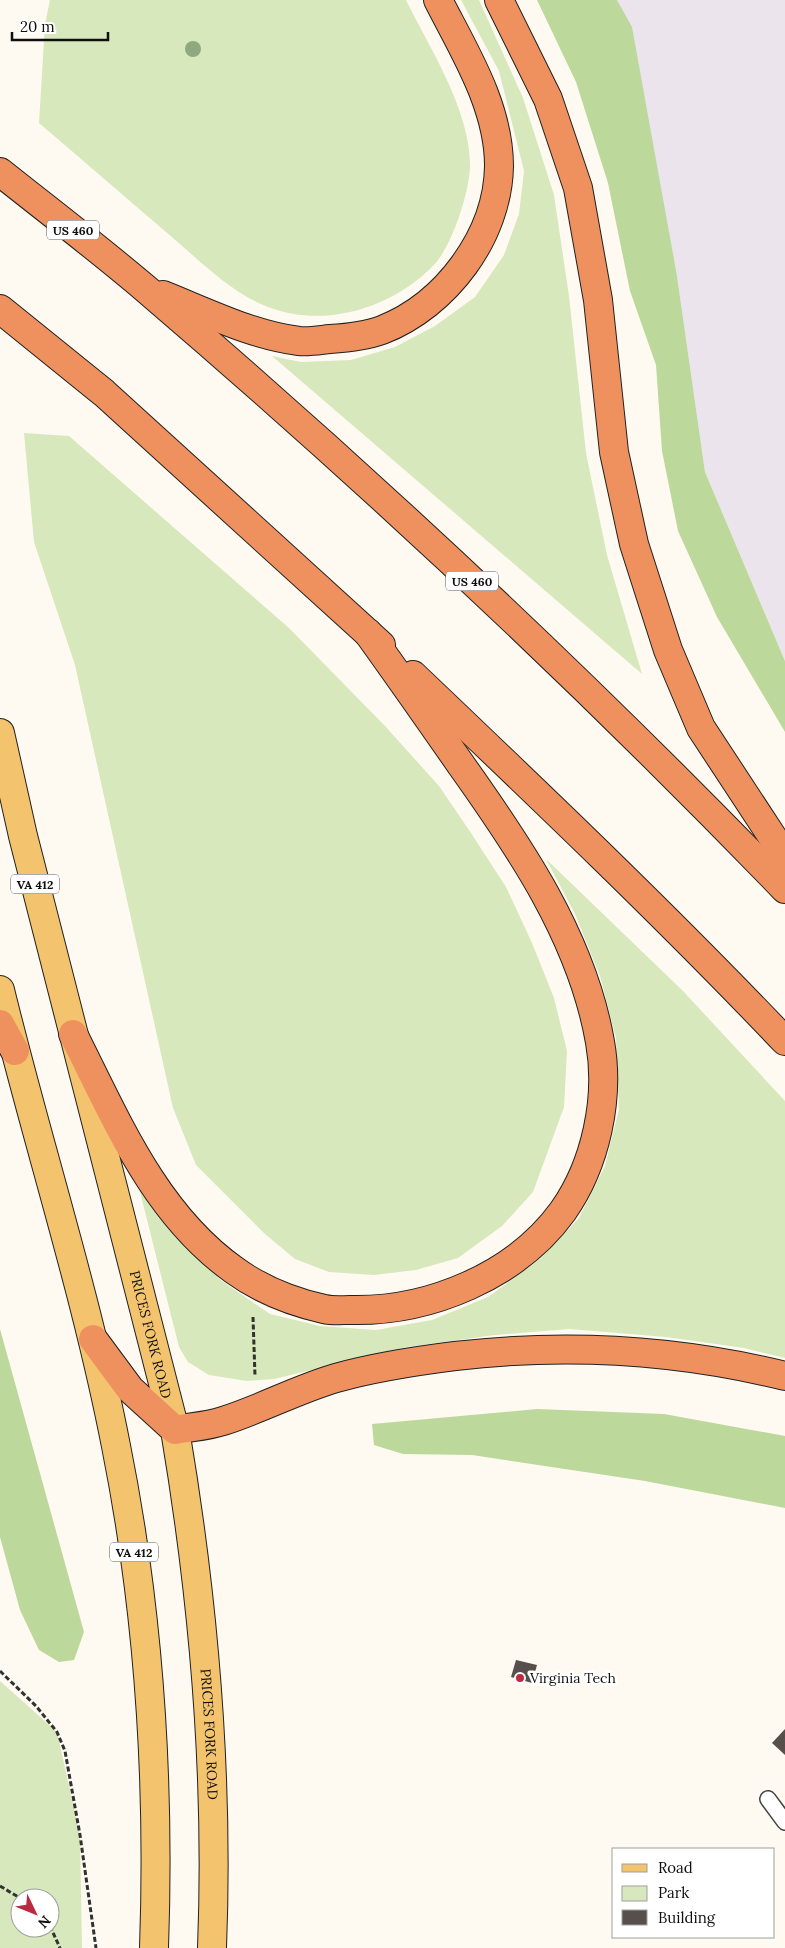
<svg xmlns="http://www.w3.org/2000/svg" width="785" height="1948" font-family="Lora,serif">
<rect width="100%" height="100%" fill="#fefaf1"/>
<!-- industrial -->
<polygon fill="#ebe4ed" points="617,0 785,0 785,661 705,472 677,276"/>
<!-- green -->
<g fill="#d7e8bc" fill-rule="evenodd">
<path d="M50 0H406C430 49 471 111 470 167 469 193 452 247 433 266 391 308 326 329 268 307 233 294 201 262 173 238 128 200 84 161 39 123L45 24Z"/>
<polygon points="461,0 479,0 523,98 554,195 569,296 586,453 607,555 642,674 272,356 301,362 351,360 395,347 435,326 475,297 504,255 519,214 524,171 499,71"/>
<polygon points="24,433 69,436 289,628 385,726 439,786 471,833 506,887 532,943 554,998 567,1051 564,1107 533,1192 502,1226 458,1258 416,1270 374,1275 329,1272 295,1259 265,1234 196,1165 173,1108 75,665 34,542"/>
<polygon points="546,859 683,991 785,1101 785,1358 744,1348 666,1337 569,1329 495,1335 407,1347 274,1379 247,1381 209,1375 188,1362 179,1347 135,1172 191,1251 222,1281 270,1314 320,1326 376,1330 432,1320 488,1297 540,1259 579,1218 605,1166 619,1109 616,1038 600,976 575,914"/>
<path d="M0 1681 57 1732 80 1835 82 1948H0ZM20 1898H50V1928H20Z"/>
</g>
<!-- forest -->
<g fill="#bdd89b">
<polygon points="537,0 617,0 632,27 677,276 705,472 785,661 785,732 717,617 678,531 662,451 656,365 630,291 608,183 576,82"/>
<polygon points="0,1329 84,1632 74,1660 59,1662 39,1650 20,1610 0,1537"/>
<polygon points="537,1409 664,1414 785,1436 785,1508 645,1481 472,1455 403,1454 374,1445 372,1424"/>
</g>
<!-- building -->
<g fill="#574f4c">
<polygon points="516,1660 537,1665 532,1683 511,1677"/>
<polygon points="785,1729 785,1755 772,1743"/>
</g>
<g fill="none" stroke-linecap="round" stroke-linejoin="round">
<!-- service casing -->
<g stroke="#424242" stroke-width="18">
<polyline id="service" points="768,1799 785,1822"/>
</g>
<!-- primary casing -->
<g stroke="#202020" stroke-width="30">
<g id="primary">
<path id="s1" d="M0 733 23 836 175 1430C204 1602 219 1773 212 1948"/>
<path d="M0 990C37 1142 86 1292 116 1446 149 1611 160 1780 154 1948"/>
</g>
</g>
<!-- motorway casing -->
<g stroke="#202020" stroke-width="30">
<g id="motorway">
<polyline points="499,0 548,99 578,188 598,300 614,452 634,544 668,650 701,728 785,856"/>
<path d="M0 172C49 211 99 249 146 289 367 478 583 680 785 889"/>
<path d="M163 295C208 313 252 335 299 341 309 342 320 340 330 339 346 338 366 336 382 330 446 305 498 236 499 166 499 106 464 51 438 0"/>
<polyline points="0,309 104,393 381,645"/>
<path d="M413 675C539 795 665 915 785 1041"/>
<polyline points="0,1024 15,1051"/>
<path d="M73 1034C116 1119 154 1213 234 1270 260 1289 293 1302 324 1309 333 1311 342 1310 350 1310 429 1312 516 1276 563 1211 596 1164 610 1098 600 1042 582 938 519 846 459 762 429 719 399 676 368 633"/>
<path d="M93 1339 130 1389 175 1430C191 1427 208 1426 223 1421 261 1409 298 1389 336 1378 375 1367 415 1361 455 1356 568 1343 675 1349 785 1376"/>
</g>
</g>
<!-- path -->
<g stroke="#313131" stroke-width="3" stroke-dasharray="5 2.5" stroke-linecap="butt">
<polyline points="253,1317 255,1376"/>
<polyline points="0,1671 36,1706 57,1732 65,1751 80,1835 96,1948"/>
<polyline points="0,1886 20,1898"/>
<polyline points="50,1926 60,1948"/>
</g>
<!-- service -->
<use href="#service" stroke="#fff" stroke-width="15"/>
<!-- primary -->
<use href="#primary" stroke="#f3c46d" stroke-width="28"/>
<!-- motorway -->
<use href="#motorway" stroke="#ef915f" stroke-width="28"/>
</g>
<!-- trees -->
<circle fill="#90a87f" cx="193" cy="49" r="8"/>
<!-- markers -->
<circle fill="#ba2b41" stroke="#fff" stroke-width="2" cx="520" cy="1678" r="5"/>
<g text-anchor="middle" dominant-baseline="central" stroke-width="5" stroke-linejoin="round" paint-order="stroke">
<!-- shield labels -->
<g fill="#fff" stroke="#575757" stroke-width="1">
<rect x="47" y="220.5" width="52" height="19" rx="4"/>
<rect x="446" y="571.5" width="52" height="19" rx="4"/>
<rect x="11" y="874.5" width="48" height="19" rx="4"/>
<rect x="110" y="1542.5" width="48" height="19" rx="4"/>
</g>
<g font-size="12" font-weight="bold" fill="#0f0f0f">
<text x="73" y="230">US 460</text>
<text x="472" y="581">US 460</text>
<text x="35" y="884">VA 412</text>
<text x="134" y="1552">VA 412</text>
</g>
<!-- street labels -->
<g font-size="14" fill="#0f0f0f" stroke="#fff">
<text stroke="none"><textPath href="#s1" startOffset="620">PRICES FORK ROAD</textPath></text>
<text stroke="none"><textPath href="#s1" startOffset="1025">PRICES FORK ROAD</textPath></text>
</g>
<!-- poi labels -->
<g font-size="14" fill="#0f0f0f" stroke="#fff" text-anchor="start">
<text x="530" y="1678">Virginia Tech</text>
</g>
</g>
<!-- legend -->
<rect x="612" y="1848" width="162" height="90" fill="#ffffff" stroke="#9f9f9f"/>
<rect x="622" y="1864" width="25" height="8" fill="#f3c46d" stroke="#9f9f9f"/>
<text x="658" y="1873" font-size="15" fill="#0f0f0f">Road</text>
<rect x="622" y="1886" width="25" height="15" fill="#d7e8bc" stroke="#9f9f9f"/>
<text x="658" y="1898" font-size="15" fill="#0f0f0f">Park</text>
<rect x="622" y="1910" width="25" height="15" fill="#574f4c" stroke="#9f9f9f"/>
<text x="658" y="1923" font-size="15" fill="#0f0f0f">Building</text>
<!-- north arrow -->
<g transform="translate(35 1913) rotate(133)"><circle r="24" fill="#ffffff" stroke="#9f9f9f"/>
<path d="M0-4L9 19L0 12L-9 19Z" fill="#ba2b41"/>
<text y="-8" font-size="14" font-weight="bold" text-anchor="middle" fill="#0f0f0f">N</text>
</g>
<!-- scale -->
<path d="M12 32v8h96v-8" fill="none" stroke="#0f0f0f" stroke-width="2.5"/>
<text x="20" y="32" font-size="15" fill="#0f0f0f" stroke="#ffffff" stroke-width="4" paint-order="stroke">20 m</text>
</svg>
